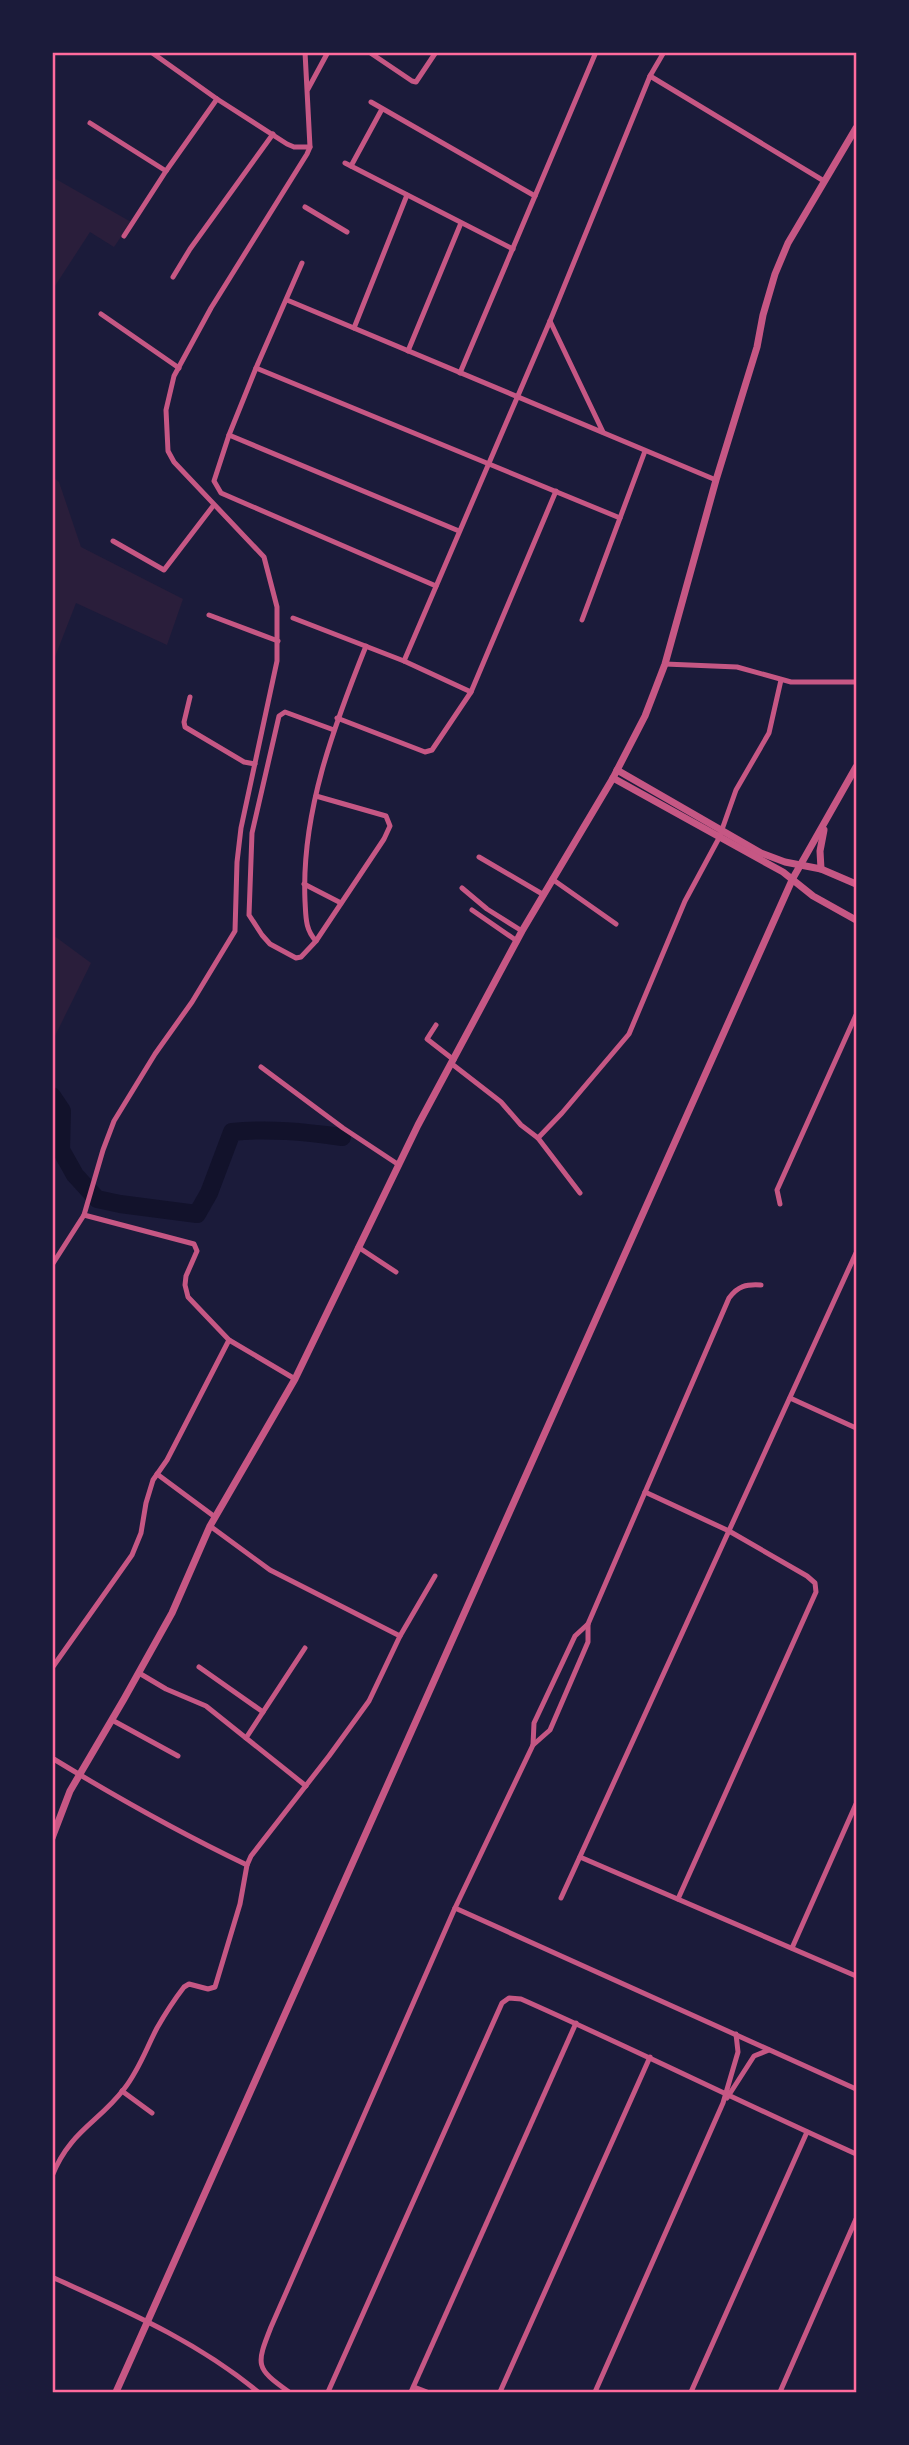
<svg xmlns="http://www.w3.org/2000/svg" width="909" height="2445" font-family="'DM Sans',sans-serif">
<rect width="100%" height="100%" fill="#1b1b3a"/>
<!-- green -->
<g fill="#2a1e3b">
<polygon points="54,178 131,222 114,247 90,232 53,289"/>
<polygon points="53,477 59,482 81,547 183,599 167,645 76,603 53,662"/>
<polygon points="53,935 91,963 53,1040"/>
</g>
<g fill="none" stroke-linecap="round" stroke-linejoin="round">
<!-- river -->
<path stroke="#12122b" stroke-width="18" d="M52 1096 62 1111 61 1150 75 1175 97 1199 120 1204 197 1214 209 1193 232 1132C269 1128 305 1132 342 1137"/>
<!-- minor -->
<g stroke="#c65784" stroke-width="5">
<polyline points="151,52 217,99 287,144 294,147 310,147"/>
<polyline points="369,52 412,81 416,82 436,52"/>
<polyline points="650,76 824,181"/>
<polyline points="308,89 328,52"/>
<polyline points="371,102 535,196"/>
<polyline points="90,123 166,171"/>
<polyline points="345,163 513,249"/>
<polyline points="351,166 382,109"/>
<polyline points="305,207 347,232"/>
<polyline points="124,236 166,171 217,99"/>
<polyline points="302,263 256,368 229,435 214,481 221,493 436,586"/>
<polyline points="173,277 190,249 273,134"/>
<polyline points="287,300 716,480"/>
<polyline points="101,314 179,368"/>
<polyline points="550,321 603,432"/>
<polyline points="354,328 407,195"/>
<polyline points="408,351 461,223"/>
<polyline points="256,368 620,518"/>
<polyline points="460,373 596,52"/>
<polyline points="229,435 459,531"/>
<polyline points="113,541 164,570 213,506"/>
<polyline points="209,615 278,641"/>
<polyline points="293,618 404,661 471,692"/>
<polyline points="582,620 645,451"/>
<polyline points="404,661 550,321 650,76 664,52"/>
<polyline points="665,664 737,667 791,682 856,682"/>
<polyline points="190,697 184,722 185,727 244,762 255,764"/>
<polyline points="337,718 425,752 432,750 471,692 556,491"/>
<polyline points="316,796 386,816 390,826 384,839 316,941 301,957 296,958 270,944 262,935 249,915 252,833 279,716 285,712 334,730"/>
<polyline points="479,857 544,895"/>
<polyline points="552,879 616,924"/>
<polyline points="304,884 341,903"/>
<polyline points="462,888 487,909 522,931"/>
<polyline points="472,910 517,941"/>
<path d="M316 941C305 929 306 917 305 901 301 813 334 726 366 646"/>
<polyline points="436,1025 427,1039 454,1060"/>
<polyline points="452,1064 501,1102 521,1125 538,1138 580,1193"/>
<polyline points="261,1067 343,1128 399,1165"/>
<polyline points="538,1138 562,1113 629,1034 685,901 719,838 736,790 769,733 781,680"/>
<polyline points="780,1204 777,1190 856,1015"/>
<polyline points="84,1215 194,1244 197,1251 186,1276 185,1285 188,1297 229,1340 295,1379"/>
<polyline points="358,1247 396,1272"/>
<polyline points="52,1265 84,1215 103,1150 114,1121 155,1054 192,1002 235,931 237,862 241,828 277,661 277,607 264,557 174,462 168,451 166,410 174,376 211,308 307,154 310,147 305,52"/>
<polyline points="790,1398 856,1428"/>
<polyline points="157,1474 215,1517"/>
<polyline points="645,1492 729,1531 807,1576 815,1583 816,1592 678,1899"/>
<polyline points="210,1526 270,1570 400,1636"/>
<polyline points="199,1667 263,1712"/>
<polyline points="52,1668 132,1555 141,1533 146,1503 153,1480 167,1460 229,1340"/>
<polyline points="139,1673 166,1689 206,1706 306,1786"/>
<polyline points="112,1720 178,1756"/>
<polyline points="246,1738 305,1648"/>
<path d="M533 1745 550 1730 588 1642V1624L729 1298C738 1286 746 1284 761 1285"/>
<path d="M52 1758C116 1797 180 1833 247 1865"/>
<polyline points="580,1857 856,1976"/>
<polyline points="561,1898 856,1253"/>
<polyline points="455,1908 856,2089"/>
<polyline points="792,1948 856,1804"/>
<polyline points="122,2091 152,2113"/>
<polyline points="727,2098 754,2056 769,2050"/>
<path d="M52 2176C70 2131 98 2123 124 2089 139 2070 146 2049 157 2028 165 2014 174 2000 184 1987L189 1984 208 1989 215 1987 240 1904 247 1865 251 1856 329 1756 369 1701 400 1636 435 1576"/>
<path d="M52 2277C124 2310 197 2341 258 2392"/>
<polyline points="414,2387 427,2392"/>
<path d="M289 2392C255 2368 256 2365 271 2327L455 1908 533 1745 534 1723 575 1636 588 1624"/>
<path d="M328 2392 502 2003 509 1998 521 1999C634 2049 744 2104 856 2154"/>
<polyline points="411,2392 576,2023"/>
<polyline points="500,2392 650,2057"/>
<polyline points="595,2392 723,2103 738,2052 736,2034"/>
<polyline points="691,2392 807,2132"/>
<polyline points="780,2392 856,2219"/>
</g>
<!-- tertiary -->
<g stroke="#c65784" stroke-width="7">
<polyline points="617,770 761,853 785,862 821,869 856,884"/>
<polyline points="613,778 783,872 813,896 856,920"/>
<polyline points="821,869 820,851 824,830"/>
<polyline points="52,1838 70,1791 124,1699 172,1613 210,1526 295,1379 418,1125 522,931 613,778 645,716 665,664 716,480 757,347 763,315 775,274 788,243 856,128"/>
<polyline points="116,2392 793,878 856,767"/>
</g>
</g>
<!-- border -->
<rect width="909" height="2445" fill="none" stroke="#1b1b3a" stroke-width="108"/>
<rect x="54" y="54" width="801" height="2337" fill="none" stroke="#ff6b9d" stroke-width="2.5"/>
</svg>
